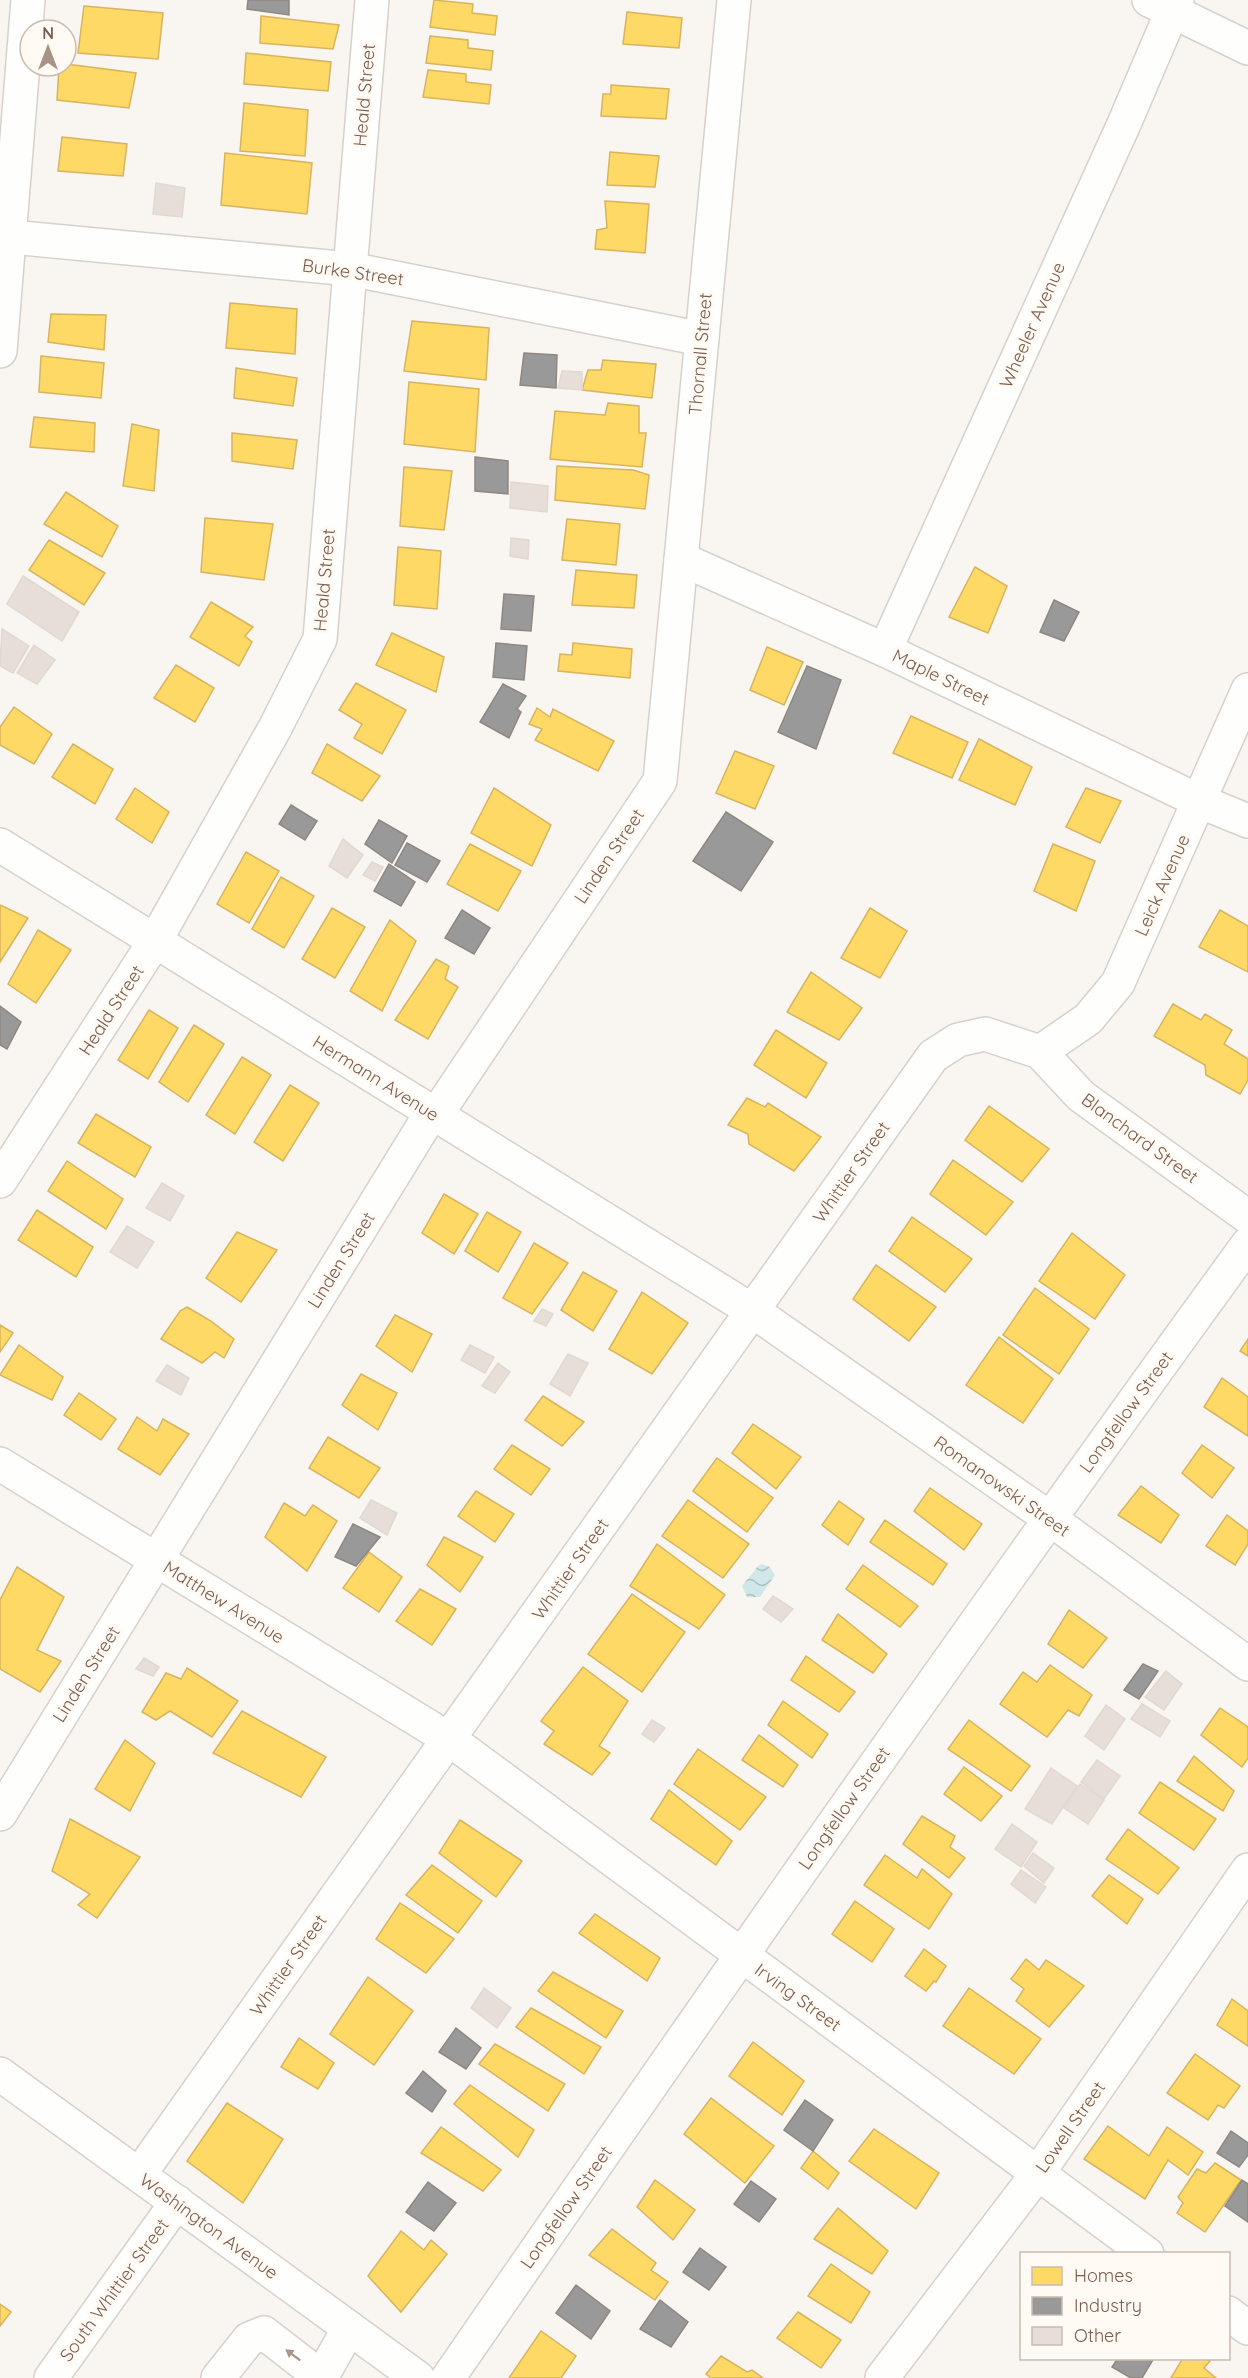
<svg xmlns="http://www.w3.org/2000/svg" width="1248" height="2378" font-family="Quicksand,sans-serif">
<defs>
<pattern id="water-waves" width="16" height="10" patternUnits="userSpaceOnUse" patternTransform="scale(1.5)"><rect width="16" height="10" fill="#d0e8ea"/><path d="M0 5q4-4 8 0t8 0" fill="none" stroke="#aebfc0"/></pattern>
</defs>
<rect width="100%" height="100%" fill="#f9f5f0"/>
<!-- water -->
<polygon fill="url(#water-waves)" points="762,1564 770,1567 775,1575 760,1597 747,1597 742,1586 758,1566"/>
<!-- homes -->
<g fill="#ffd966" stroke="#d7b45e" stroke-width="1.5">
<polygon points="434,0 473,4 472,13 497,16 495,35 430,27"/>
<polygon points="84,6 163,13 158,59 78,53"/>
<polygon points="627,12 682,18 679,48 623,44"/>
<polygon points="261,16 339,25 333,49 260,43"/>
<polygon points="430,36 468,40 468,48 493,51 491,70 426,63"/>
<polygon points="246,53 331,62 328,91 244,84"/>
<polygon points="66,64 136,73 129,108 57,100 59,66"/>
<polygon points="428,70 466,74 466,82 491,85 489,104 423,97"/>
<polygon points="611,85 669,89 666,119 601,116 603,94 611,94"/>
<polygon points="244,103 308,110 305,156 240,151"/>
<polygon points="62,137 127,144 123,176 58,171"/>
<polygon points="610,152 659,156 655,187 607,185"/>
<polygon points="225,153 312,163 307,214 221,205"/>
<polygon points="605,201 649,204 645,253 595,249 597,230 607,228"/>
<polygon points="230,303 297,309 295,354 226,348"/>
<polygon points="51,314 106,315 104,350 48,342"/>
<polygon points="412,321 489,328 486,380 404,371"/>
<polygon points="41,356 104,363 101,398 39,392"/>
<polygon points="603,360 656,364 652,398 582,390 588,370 601,370"/>
<polygon points="236,368 297,378 293,406 234,398"/>
<polygon points="409,382 479,389 475,452 404,444"/>
<polygon points="608,403 639,406 639,433 646,433 642,467 550,459 555,411 605,415"/>
<polygon points="34,417 95,423 94,452 30,447"/>
<polygon points="132,424 159,430 154,491 123,486"/>
<polygon points="232,433 297,440 293,469 232,461"/>
<polygon points="557,466 633,470 649,475 645,509 555,500"/>
<polygon points="404,467 452,471 444,530 400,526"/>
<polygon points="66,492 118,526 102,557 44,524"/>
<polygon points="205,518 273,524 264,580 201,572"/>
<polygon points="567,519 620,524 616,565 562,560"/>
<polygon points="49,540 105,573 84,605 29,570"/>
<polygon points="398,547 441,551 437,609 394,605"/>
<polygon points="975,567 1007,586 988,633 949,617"/>
<polygon points="576,570 637,575 634,608 572,605"/>
<polygon points="211,602 253,627 245,636 252,642 239,666 190,637"/>
<polygon points="392,633 444,657 436,692 376,665"/>
<polygon points="573,643 632,649 630,678 558,671 560,654 572,655"/>
<polygon points="767,647 803,662 784,705 750,690"/>
<polygon points="176,665 214,688 195,722 154,698"/>
<polygon points="356,683 406,710 382,754 354,738 362,724 339,710"/>
<polygon points="14,707 52,734 34,764 0,745 0,727"/>
<polygon points="537,708 550,717 553,709 614,741 598,771 535,740 542,729 529,724"/>
<polygon points="911,716 968,742 952,778 893,753"/>
<polygon points="979,739 1032,767 1015,805 959,780"/>
<polygon points="73,744 113,769 95,804 52,777"/>
<polygon points="327,744 380,776 362,801 312,773"/>
<polygon points="735,751 774,766 755,809 716,793"/>
<polygon points="135,788 169,812 152,843 116,819"/>
<polygon points="494,788 551,825 532,866 471,833"/>
<polygon points="1086,788 1121,801 1100,843 1066,827"/>
<polygon points="470,844 521,871 498,911 447,884"/>
<polygon points="1053,844 1095,861 1076,911 1034,891"/>
<polygon points="246,852 279,871 249,923 217,904"/>
<polygon points="281,877 314,896 284,948 252,929"/>
<polygon points="0,905 28,918 0,962"/>
<polygon points="332,908 365,927 335,978 302,959"/>
<polygon points="870,908 907,931 880,978 841,958"/>
<polygon points="1220,910 1248,926 1248,972 1199,947"/>
<polygon points="390,920 416,941 382,1011 350,991"/>
<polygon points="38,930 71,950 36,1003 8,984"/>
<polygon points="436,959 449,966 445,979 458,987 428,1039 395,1020"/>
<polygon points="811,972 862,1008 839,1040 787,1012"/>
<polygon points="1173,1004 1201,1020 1205,1014 1232,1030 1224,1044 1248,1059 1248,1080 1240,1094 1206,1075 1205,1065 1154,1036"/>
<polygon points="149,1010 178,1028 148,1079 118,1060"/>
<polygon points="194,1025 224,1044 188,1102 159,1082"/>
<polygon points="776,1030 827,1063 806,1098 754,1065"/>
<polygon points="242,1057 271,1075 235,1134 206,1115"/>
<polygon points="290,1085 319,1103 283,1161 254,1142"/>
<polygon points="747,1098 765,1107 768,1103 821,1137 794,1171 749,1144 748,1134 728,1125"/>
<polygon points="989,1106 1049,1149 1022,1182 965,1140"/>
<polygon points="96,1114 151,1147 135,1177 78,1143"/>
<polygon points="953,1160 1013,1202 986,1235 930,1194"/>
<polygon points="67,1161 123,1199 106,1229 48,1191"/>
<polygon points="444,1194 478,1214 454,1254 422,1233"/>
<polygon points="37,1210 93,1247 76,1277 18,1240"/>
<polygon points="487,1212 521,1232 498,1272 465,1251"/>
<polygon points="912,1217 972,1259 945,1292 889,1251"/>
<polygon points="237,1232 277,1250 241,1302 206,1278"/>
<polygon points="1072,1233 1125,1275 1095,1319 1039,1281"/>
<polygon points="534,1243 568,1263 532,1314 503,1298"/>
<polygon points="876,1265 936,1307 909,1341 853,1299"/>
<polygon points="583,1272 617,1291 593,1331 561,1310"/>
<polygon points="1035,1288 1089,1329 1059,1374 1003,1335"/>
<polygon points="642,1292 688,1323 652,1374 609,1349"/>
<polygon points="187,1307 211,1321 234,1339 224,1358 215,1352 202,1363 161,1339 180,1311"/>
<polygon points="395,1315 432,1334 412,1372 376,1346"/>
<polygon points="0,1325 13,1333 0,1352"/>
<polygon points="999,1337 1053,1379 1023,1423 966,1385"/>
<polygon points="1248,1339 1248,1356 1240,1351"/>
<polygon points="19,1345 63,1377 52,1400 0,1375"/>
<polygon points="361,1374 397,1393 378,1430 342,1405"/>
<polygon points="1222,1378 1248,1397 1248,1436 1204,1407"/>
<polygon points="79,1393 116,1419 101,1440 64,1415"/>
<polygon points="543,1396 584,1422 562,1446 525,1420"/>
<polygon points="137,1417 157,1431 163,1419 189,1434 160,1475 118,1449"/>
<polygon points="753,1424 801,1457 776,1489 732,1453"/>
<polygon points="328,1437 380,1468 359,1498 309,1468"/>
<polygon points="512,1445 550,1469 531,1495 494,1469"/>
<polygon points="1202,1445 1234,1468 1212,1498 1182,1473"/>
<polygon points="717,1458 773,1498 747,1532 693,1491"/>
<polygon points="1141,1486 1179,1515 1161,1543 1118,1515"/>
<polygon points="930,1488 982,1524 964,1550 914,1511"/>
<polygon points="476,1491 514,1514 495,1542 458,1516"/>
<polygon points="688,1500 749,1544 723,1578 662,1536"/>
<polygon points="839,1501 864,1519 848,1545 822,1525"/>
<polygon points="284,1503 305,1516 313,1505 337,1521 307,1571 265,1537"/>
<polygon points="1227,1515 1248,1531 1248,1544 1235,1565 1206,1546"/>
<polygon points="885,1520 947,1564 933,1585 870,1542"/>
<polygon points="444,1537 483,1557 460,1592 427,1565"/>
<polygon points="657,1544 725,1595 699,1629 630,1586"/>
<polygon points="369,1552 402,1577 379,1612 343,1588"/>
<polygon points="863,1565 918,1606 900,1627 846,1589"/>
<polygon points="17,1567 64,1597 37,1650 61,1661 40,1692 0,1669 0,1600"/>
<polygon points="420,1589 456,1609 432,1645 396,1621"/>
<polygon points="632,1594 685,1632 642,1692 588,1654"/>
<polygon points="1069,1610 1107,1638 1083,1668 1048,1644"/>
<polygon points="838,1614 887,1654 873,1673 822,1640"/>
<polygon points="806,1656 855,1692 839,1712 791,1680"/>
<polygon points="1050,1665 1092,1695 1079,1716 1068,1710 1047,1737 1000,1704 1023,1672 1037,1682"/>
<polygon points="583,1667 628,1701 599,1746 610,1753 592,1775 544,1744 554,1731 541,1721"/>
<polygon points="187,1668 238,1701 212,1737 170,1711 156,1720 142,1712 166,1673 181,1679"/>
<polygon points="783,1701 828,1734 812,1758 768,1725"/>
<polygon points="1220,1708 1248,1727 1248,1758 1242,1767 1201,1735"/>
<polygon points="242,1711 326,1757 301,1797 213,1753"/>
<polygon points="969,1720 1030,1766 1011,1791 948,1749"/>
<polygon points="759,1735 798,1765 783,1787 742,1760"/>
<polygon points="125,1740 155,1763 130,1811 95,1789"/>
<polygon points="698,1749 766,1797 740,1830 674,1784"/>
<polygon points="1194,1756 1234,1791 1223,1811 1177,1781"/>
<polygon points="964,1767 1002,1796 981,1821 944,1794"/>
<polygon points="1160,1782 1216,1819 1194,1850 1139,1813"/>
<polygon points="669,1790 732,1841 716,1865 651,1819"/>
<polygon points="922,1816 955,1836 950,1847 965,1858 949,1878 903,1844"/>
<polygon points="70,1819 140,1857 97,1918 78,1905 90,1894 52,1871"/>
<polygon points="460,1820 522,1861 496,1897 439,1853"/>
<polygon points="1128,1829 1179,1868 1158,1894 1106,1859"/>
<polygon points="885,1855 917,1878 922,1869 952,1894 929,1929 864,1885"/>
<polygon points="432,1865 482,1901 458,1933 406,1895"/>
<polygon points="1109,1875 1143,1899 1127,1924 1092,1896"/>
<polygon points="855,1901 894,1929 872,1962 832,1934"/>
<polygon points="400,1903 454,1939 426,1973 376,1939"/>
<polygon points="595,1914 660,1958 647,1981 579,1933"/>
<polygon points="924,1949 946,1966 936,1982 934,1981 926,1991 905,1976"/>
<polygon points="1026,1959 1039,1970 1046,1960 1084,1986 1049,2027 1016,2001 1024,1989 1011,1979"/>
<polygon points="553,1972 623,2011 606,2038 538,1991"/>
<polygon points="368,1977 413,2011 374,2065 330,2034"/>
<polygon points="969,1988 1041,2039 1014,2074 943,2026"/>
<polygon points="1232,1999 1248,2011 1248,2046 1217,2025"/>
<polygon points="531,2008 601,2047 584,2074 516,2027"/>
<polygon points="299,2038 334,2063 318,2089 281,2067"/>
<polygon points="753,2042 804,2081 782,2115 729,2076"/>
<polygon points="495,2044 565,2084 548,2111 479,2064"/>
<polygon points="1195,2054 1240,2086 1224,2108 1218,2105 1208,2120 1167,2093"/>
<polygon points="470,2085 534,2130 518,2157 454,2104"/>
<polygon points="711,2098 774,2146 745,2183 684,2134"/>
<polygon points="227,2103 283,2139 243,2203 187,2161"/>
<polygon points="1108,2126 1149,2156 1167,2127 1203,2152 1188,2175 1168,2160 1145,2199 1084,2159"/>
<polygon points="441,2127 501,2170 483,2191 421,2153"/>
<polygon points="874,2129 939,2173 916,2209 849,2161"/>
<polygon points="813,2151 839,2173 828,2189 801,2168"/>
<polygon points="1215,2163 1241,2180 1205,2232 1177,2213 1183,2203 1178,2197 1197,2169 1206,2173"/>
<polygon points="655,2180 695,2210 673,2240 637,2207"/>
<polygon points="838,2208 888,2251 872,2274 814,2239"/>
<polygon points="612,2229 656,2263 651,2270 668,2282 655,2300 589,2255"/>
<polygon points="401,2231 424,2250 431,2240 447,2254 401,2312 368,2276"/>
<polygon points="831,2264 870,2292 851,2323 808,2296"/>
<polygon points="0,2304 11,2312 0,2326"/>
<polygon points="798,2312 841,2340 821,2368 777,2338"/>
<polygon points="541,2331 576,2356 561,2378 509,2378"/>
<polygon points="721,2356 747,2372 752,2370 763,2378 711,2378 706,2374"/>
<polygon points="1183,2358 1205,2358 1210,2361 1204,2368 1216,2378 1171,2378"/>
</g>
<!-- industry -->
<g fill="#999" stroke="#908782" stroke-width="1.5">
<polygon points="248,0 289,0 289,15 247,9"/>
<polygon points="524,353 557,355 556,388 520,385"/>
<polygon points="475,457 508,461 508,494 475,491"/>
<polygon points="504,594 534,596 531,631 501,629"/>
<polygon points="1054,600 1079,612 1064,641 1040,632"/>
<polygon points="496,643 527,646 524,680 493,677"/>
<polygon points="807,666 841,680 816,749 778,732"/>
<polygon points="503,684 526,696 517,709 521,712 509,738 480,722"/>
<polygon points="291,805 317,821 305,840 279,824"/>
<polygon points="726,812 773,842 741,891 693,861"/>
<polygon points="379,820 407,836 392,863 365,844"/>
<polygon points="407,843 440,861 427,882 395,865"/>
<polygon points="389,864 415,882 401,906 374,891"/>
<polygon points="462,910 490,928 474,954 445,938"/>
<polygon points="0,1006 21,1022 7,1049 0,1045"/>
<polygon points="353,1524 380,1537 356,1566 335,1557"/>
<polygon points="1143,1664 1158,1671 1139,1699 1124,1690"/>
<polygon points="456,2028 481,2048 466,2069 439,2052"/>
<polygon points="423,2071 446,2091 432,2112 406,2093"/>
<polygon points="805,2100 833,2120 813,2151 784,2130"/>
<polygon points="1231,2131 1248,2143 1248,2155 1239,2167 1217,2153"/>
<polygon points="1242,2180 1248,2184 1248,2222 1225,2206"/>
<polygon points="751,2181 776,2199 759,2222 734,2204"/>
<polygon points="428,2182 456,2203 434,2231 406,2212"/>
<polygon points="700,2248 726,2267 709,2290 683,2272"/>
<polygon points="576,2285 610,2311 591,2339 556,2313"/>
<polygon points="660,2300 688,2322 671,2347 640,2329"/>
<polygon points="1118,2358 1154,2358 1142,2378 1131,2378 1112,2367"/>
</g>
<!-- building -->
<g fill="#e6ded7" stroke="#e2d8d2" stroke-width="1.5">
<polygon points="156,183 185,188 182,217 153,214"/>
<polygon points="562,371 582,372 582,390 558,388"/>
<polygon points="511,482 548,486 547,512 510,508"/>
<polygon points="511,538 529,540 528,559 510,556"/>
<polygon points="23,576 79,612 62,641 7,604"/>
<polygon points="2,629 29,646 13,673 0,666"/>
<polygon points="34,645 55,660 37,684 17,673"/>
<polygon points="343,839 363,855 347,878 329,866"/>
<polygon points="372,862 383,867 375,881 363,875"/>
<polygon points="162,1183 184,1196 170,1221 146,1208"/>
<polygon points="127,1226 154,1242 137,1268 110,1252"/>
<polygon points="542,1309 553,1314 546,1326 534,1321"/>
<polygon points="470,1345 494,1357 485,1373 461,1360"/>
<polygon points="568,1354 588,1363 570,1396 550,1384"/>
<polygon points="498,1363 510,1372 495,1393 482,1386"/>
<polygon points="167,1365 189,1378 181,1395 156,1381"/>
<polygon points="371,1500 397,1513 387,1535 360,1518"/>
<polygon points="773,1596 793,1609 781,1622 763,1609"/>
<polygon points="144,1658 159,1667 153,1676 136,1669"/>
<polygon points="1166,1671 1182,1684 1164,1710 1145,1697"/>
<polygon points="1142,1704 1170,1721 1160,1737 1131,1719"/>
<polygon points="1106,1705 1125,1719 1104,1750 1085,1736"/>
<polygon points="652,1720 665,1728 654,1742 642,1734"/>
<polygon points="1097,1760 1120,1776 1104,1799 1081,1782"/>
<polygon points="1051,1768 1077,1786 1052,1824 1025,1809"/>
<polygon points="1080,1784 1104,1800 1088,1824 1064,1808"/>
<polygon points="1012,1824 1037,1842 1021,1867 995,1849"/>
<polygon points="1033,1853 1054,1868 1044,1883 1024,1866"/>
<polygon points="1021,1870 1046,1887 1035,1903 1011,1884"/>
<polygon points="484,1988 511,2008 497,2028 471,2008"/>
</g>
<g fill="none" stroke-linecap="round" stroke-linejoin="round">
<!-- minor casing -->
<g stroke="#d7d1cb" stroke-width="36">
<g id="minor">
<polyline points="1149,0 1248,48"/>
<polyline points="0,236 350,269 702,339"/>
<polyline points="0,351 28,0"/>
<polyline points="681,559 885,650 1199,801 1248,821"/>
<polyline points="885,650 1124,124 1177,0"/>
<polyline points="0,845 753,1311 1049,1518 1248,1664"/>
<polyline points="1040,1052 1088,1019 1118,983 1248,690"/>
<polyline points="0,1181 155,941 275,728 320,639 372,0"/>
<polyline points="0,1464 449,1739 1147,2254"/>
<polyline points="0,1814 427,1120 436,1115 660,781 734,0"/>
<polyline points="0,2074 418,2378"/>
<polyline points="139,2175 933,1056 958,1040 985,1034 1040,1052 1081,1096 1248,1217"/>
<polyline points="1228,2313 1248,2328"/>
<polyline points="51,2378 177,2202"/>
<polyline points="218,2378 249,2339 264,2333 321,2377"/>
<polyline points="321,2378 349,2328"/>
<path d="M448 2378C711 1997 976 1618 1248 1244"/>
<polyline points="882,2378 1038,2173 1248,1870"/>
</g>
</g>
<!-- minor -->
<use href="#minor" stroke="#fefefd" stroke-width="33"/>
</g>
<!-- one-way arrows -->
<defs><path id="oneway-solid" d="M-6-.8H1V-3.2L6.5 0L1 3.2V.8H-6Z" transform="scale(1.5)"/></defs>
<use fill="#a8958b" href="#oneway-solid" transform="translate(293 2355) rotate(-143)"/>
<g text-anchor="middle" dominant-baseline="central" stroke-width="6" stroke-linejoin="round" paint-order="stroke">
<!-- street labels -->
<g font-size="18" fill="#7a5c4d" stroke="#fffaf3">
<text transform="translate(364 95) rotate(-85)">Heald Street</text>
<text transform="translate(353 272) rotate(8)">Burke Street</text>
<text transform="translate(1032 325) rotate(-66)">Wheeler Avenue</text>
<text transform="translate(700 354) rotate(-85)">Thornall Street</text>
<text transform="translate(324 580) rotate(-85)">Heald Street</text>
<text transform="translate(941 677) rotate(26)">Maple Street</text>
<text transform="translate(609 856) rotate(-56)">Linden Street</text>
<text transform="translate(1162 885) rotate(-66)">Leick Avenue</text>
<text transform="translate(111 1010) rotate(-57)">Heald Street</text>
<text transform="translate(376 1078) rotate(32)">Hermann Avenue</text>
<text transform="translate(1140 1138) rotate(36)">Blanchard Street</text>
<text transform="translate(851 1172) rotate(-55)">Whittier Street</text>
<text transform="translate(341 1260) rotate(-58)">Linden Street</text>
<text transform="translate(1126 1412) rotate(-54)">Longfellow Street</text>
<text transform="translate(1002 1486) rotate(35)">Romanowski Street</text>
<text transform="translate(570 1569) rotate(-55)">Whittier Street</text>
<text transform="translate(224 1602) rotate(32)">Matthew Avenue</text>
<text transform="translate(86 1674) rotate(-58)">Linden Street</text>
<text transform="translate(844 1808) rotate(-55)">Longfellow Street</text>
<text transform="translate(288 1965) rotate(-55)">Whittier Street</text>
<text transform="translate(798 1997) rotate(36)">Irving Street</text>
<text transform="translate(1070 2127) rotate(-55)">Lowell Street</text>
<text transform="translate(566 2207) rotate(-55)">Longfellow Street</text>
<text transform="translate(209 2226) rotate(36)">Washington Avenue</text>
<text transform="translate(114 2290) rotate(-54)">South Whittier Street</text>
</g>
</g>
<!-- legend -->
<rect x="1020" y="2252" width="210" height="108" fill="#fffaf3" stroke="#cabbb1" stroke-width="1.5"/>
<rect x="1032" y="2267" width="30" height="18" fill="#ffd966" stroke="#cabbb1" stroke-width="1.5"/>
<text x="1074" y="2282" font-size="18" fill="#7a5c4d">Homes</text>
<rect x="1032" y="2297" width="30" height="18" fill="#999999" stroke="#cabbb1" stroke-width="1.5"/>
<text x="1074" y="2312" font-size="18" fill="#7a5c4d">Industry</text>
<rect x="1032" y="2327" width="30" height="18" fill="#e6ded7" stroke="#cabbb1" stroke-width="1.5"/>
<text x="1074" y="2342" font-size="18" fill="#7a5c4d">Other</text>
<!-- north arrow -->
<g transform="translate(48 48)"><circle r="28" fill="#fffaf3" stroke="#cabbb1" stroke-width="1.5"/>
<path d="M0-4.5L10 22L0 15L-10 22Z" fill="#a69286"/>
<text y="-9" font-size="16" font-weight="bold" text-anchor="middle" fill="#7a5c4d">N</text>
</g>
</svg>
